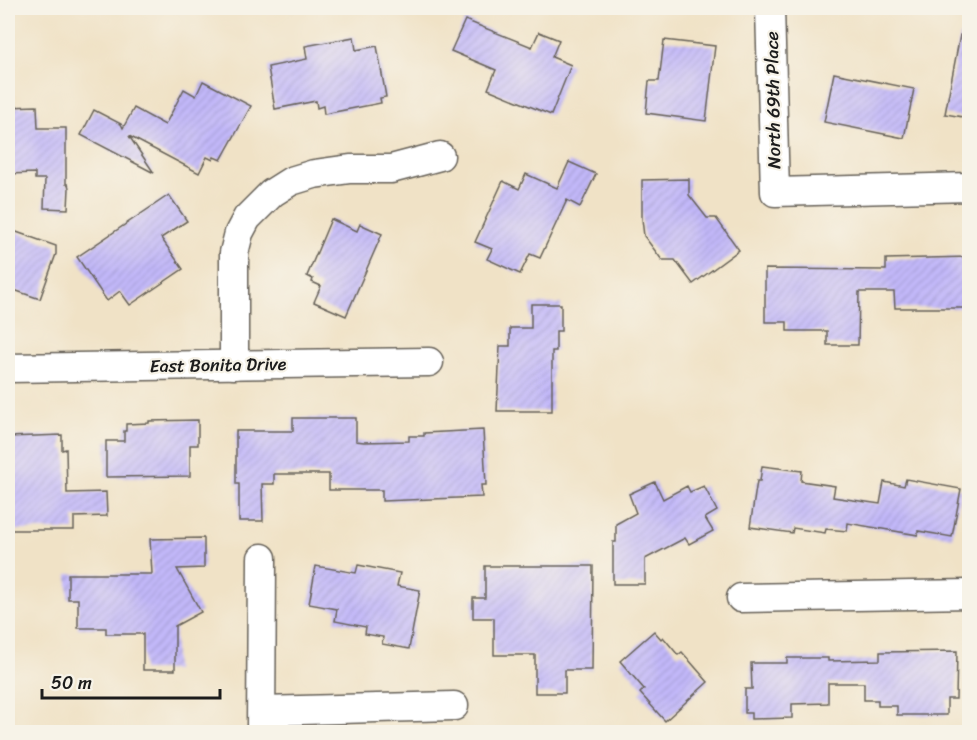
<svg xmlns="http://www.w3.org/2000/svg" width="977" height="740" font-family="Sriracha,sans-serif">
<defs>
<pattern id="building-hatch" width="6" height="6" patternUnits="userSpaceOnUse" patternTransform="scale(1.5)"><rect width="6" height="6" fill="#c2b8f9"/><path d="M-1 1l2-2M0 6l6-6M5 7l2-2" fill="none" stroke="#a69ed5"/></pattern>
</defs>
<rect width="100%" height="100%" fill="#f7f3e8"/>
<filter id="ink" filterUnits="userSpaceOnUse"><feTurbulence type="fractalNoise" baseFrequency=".0167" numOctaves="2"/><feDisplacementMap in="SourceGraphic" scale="12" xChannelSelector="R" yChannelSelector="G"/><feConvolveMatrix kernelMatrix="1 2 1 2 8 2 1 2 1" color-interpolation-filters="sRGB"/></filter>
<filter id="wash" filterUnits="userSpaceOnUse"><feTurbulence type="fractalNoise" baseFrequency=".008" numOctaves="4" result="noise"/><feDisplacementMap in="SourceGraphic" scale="24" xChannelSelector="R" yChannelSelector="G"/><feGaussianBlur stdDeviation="1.35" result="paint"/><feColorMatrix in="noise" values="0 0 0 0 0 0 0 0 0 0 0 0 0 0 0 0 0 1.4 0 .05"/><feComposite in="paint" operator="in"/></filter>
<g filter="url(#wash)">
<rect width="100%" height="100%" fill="#f0e2c6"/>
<g id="blocks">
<!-- building -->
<g fill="url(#building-hatch)">
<polygon points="465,20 532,47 539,32 559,40 552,57 571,65 551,115 488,89 496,70 451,51"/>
<polygon points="960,35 969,36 969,118 945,114"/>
<polygon points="354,37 356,50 377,46 386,97 380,98 381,103 324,114 323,106 317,108 316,101 275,109 268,67 307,59 305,46"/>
<polygon points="664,40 715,46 706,121 646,113 649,81 659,81"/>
<polygon points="834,73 914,89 904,138 824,122"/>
<polygon points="203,81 251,106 221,160 214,157 213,160 207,157 199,173 129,136 154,173 81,135 94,110 121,124 123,128 134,108 165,125 184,89 196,96"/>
<polygon points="37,106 38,128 66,128 66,184 68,184 69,188 68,209 44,208 45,179 35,179 35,173 8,174 8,107"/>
<polygon points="569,162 596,174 580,207 567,200 540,258 530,254 520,274 487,259 492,249 475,242 503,181 519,189 526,174 557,188"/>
<polygon points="689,179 689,195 707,218 716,218 739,250 693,284 675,260 662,260 644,236 642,219 642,180"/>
<polygon points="169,195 187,221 161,238 183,269 130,305 120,291 107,301 77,257"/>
<polygon points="331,219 357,231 360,224 382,234 346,316 314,302 321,286 312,282 313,279 307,276"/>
<polygon points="8,229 56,246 56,254 40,299 8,288"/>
<polygon points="969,257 969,308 895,308 894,292 859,292 858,345 827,345 827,331 787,331 787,322 765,322 765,269 886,270 886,259"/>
<polygon points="531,304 561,304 561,331 556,331 556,351 552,351 552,411 497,411 500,346 510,346 510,328 531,328"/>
<polygon points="293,418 356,418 356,441 364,442 409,441 409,436 424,436 424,433 483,430 486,485 481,485 482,497 382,501 382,490 329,490 329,474 274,474 274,484 262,484 263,521 239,521 239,484 236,484 236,431 293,431"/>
<polygon points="198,420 198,445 190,445 190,476 106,477 106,441 124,441 124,431 126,431 126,424 149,423 149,421"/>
<polygon points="62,435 62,450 66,449 67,493 106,492 107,516 74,517 74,530 8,530 8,437"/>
<polygon points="762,466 802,471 801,481 835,486 833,497 880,504 884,482 904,486 906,479 961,489 952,537 918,531 918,535 848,523 847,531 826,529 825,533 793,528 792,533 750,527 757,481 760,481"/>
<polygon points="655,482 663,499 687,486 690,492 704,486 717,511 705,518 713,531 689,544 685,538 645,559 645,584 613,584 613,542 616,542 616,524 636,513 629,494"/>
<polygon points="204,538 204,568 177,569 201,612 175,626 175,670 143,670 143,634 106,634 106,628 78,628 78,599 68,599 68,574 152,574 150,539"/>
<polygon points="358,565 400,573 397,586 420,590 409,649 382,644 383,637 365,634 366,627 335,621 337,609 309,604 316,566 356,573"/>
<polygon points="485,566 593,566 592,670 565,670 565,693 535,693 535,655 494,655 494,618 473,618 473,598 485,598"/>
<polygon points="654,631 661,639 663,637 678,655 682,652 708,682 665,721 640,693 644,689 620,661"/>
<polygon points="957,651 956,699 947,699 947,715 897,715 897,706 878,706 878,700 864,700 864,683 828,683 828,703 792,704 792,718 751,719 751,713 745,713 745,689 752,689 751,663 787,663 787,658 828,658 828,661 880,660 880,652"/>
</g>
</g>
</g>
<g filter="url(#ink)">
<use href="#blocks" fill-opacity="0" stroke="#666158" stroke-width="1.5"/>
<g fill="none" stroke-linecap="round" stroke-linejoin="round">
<!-- street casing -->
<g stroke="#666158" stroke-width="31">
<g id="street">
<polyline points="770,8 775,192 970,187"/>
<polyline points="234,365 234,253 239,233 247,218 272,193 291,181 314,174 350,169 391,169 440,156"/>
<polyline points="8,368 429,362"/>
<polyline points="741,598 970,594"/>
<polyline points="262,711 454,706"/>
<polyline points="261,732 262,558"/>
</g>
</g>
<!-- street -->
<use href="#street" stroke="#fff" stroke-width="28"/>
</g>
</g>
<g text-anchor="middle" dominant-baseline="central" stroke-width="4.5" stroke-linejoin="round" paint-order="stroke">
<!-- street labels -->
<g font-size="18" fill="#1c1c1c" stroke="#f7f3e8">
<text transform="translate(773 100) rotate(-91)">North 69th Place</text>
<text transform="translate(218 365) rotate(-1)">East Bonita Drive</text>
</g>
</g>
<!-- margin -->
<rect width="977" height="740" fill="none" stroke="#f7f3e8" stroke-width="30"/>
<!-- scale -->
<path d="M42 689v9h178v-9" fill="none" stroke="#1c1c1c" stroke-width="3"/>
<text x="51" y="689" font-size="18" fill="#1c1c1c" stroke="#f7f3e8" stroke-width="4.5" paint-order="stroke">50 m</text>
</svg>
